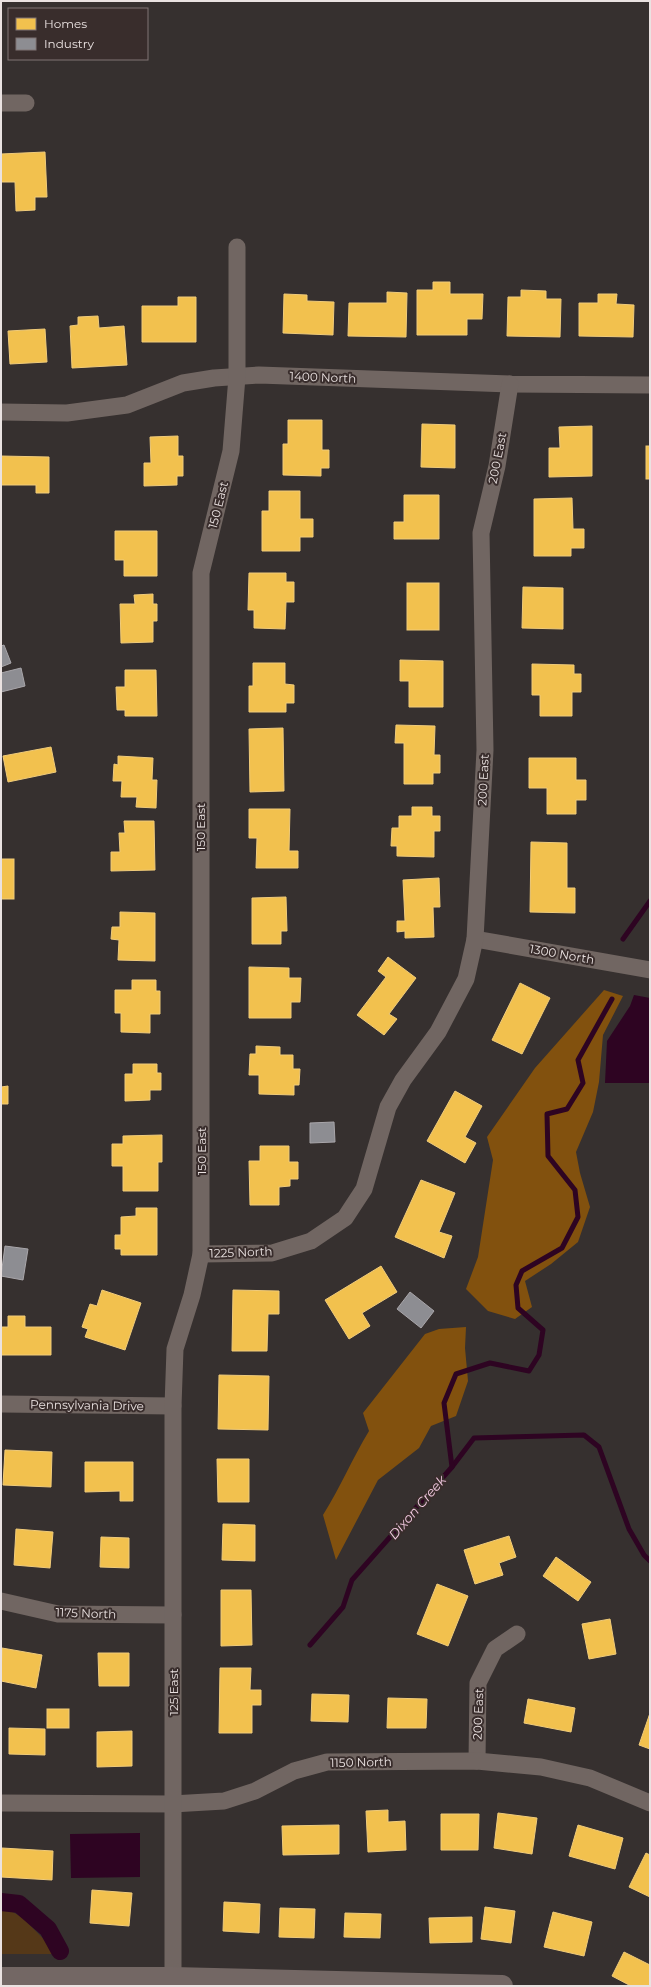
<svg xmlns="http://www.w3.org/2000/svg" width="651" height="1987" font-family="Montserrat,sans-serif">
<rect width="100%" height="100%" fill="#36302f"/>
<!-- green -->
<polygon fill="#553818" points="1,1911 11,1911 23,1918 58,1954 1,1954"/>
<!-- forest -->
<g fill="#82510e">
<polygon points="604,990 623,996 603,1035 599,1082 593,1112 576,1152 580,1173 590,1207 578,1242 551,1264 525,1281 532,1307 515,1319 488,1311 466,1289 478,1257 493,1160 487,1137 535,1068"/>
<path d="M466 1327 465 1348 468 1381 456 1416 431 1426 419 1448 378 1480 336 1560 323 1515C340 1488 352 1459 369 1431L363 1413 425 1334 439 1329Z"/>
</g>
<!-- water -->
<g fill="#2e0422">
<polygon points="634,995 650,998 650,1083 605,1083 607,1041 630,1006"/>
<polygon points="140,1833 140,1877 71,1878 70,1834"/>
</g>
<!-- homes -->
<g fill="#f2c14e" stroke="#f0cb7a">
<polygon points="45,152 47,197 35,197 35,210 16,211 15,182 1,182 1,154"/>
<polygon points="433,282 450,282 450,294 483,294 482,319 467,319 467,335 417,335 417,290 433,290"/>
<polygon points="521,290 546,291 546,299 561,299 560,337 507,336 508,297 521,297"/>
<polygon points="387,292 407,293 406,337 348,336 349,303 387,303"/>
<polygon points="284,294 307,295 307,301 334,302 333,335 283,333"/>
<polygon points="598,294 617,294 616,304 634,305 633,337 579,336 579,303 598,303"/>
<polygon points="178,297 196,297 196,342 142,342 142,306 178,306"/>
<polygon points="98,316 99,328 124,326 127,365 72,368 70,326 78,325 78,317"/>
<polygon points="45,329 47,362 10,364 8,331"/>
<polygon points="288,420 322,420 322,450 329,450 329,468 321,468 321,476 283,475 283,444 288,444"/>
<polygon points="422,424 455,425 455,468 421,467"/>
<polygon points="592,426 592,476 549,477 549,448 560,448 559,427"/>
<polygon points="178,436 178,456 183,456 183,476 177,476 177,485 144,486 144,463 151,463 150,437"/>
<rect x="646" y="446" width="4" height="33"/>
<polygon points="1,456 49,457 49,493 36,493 36,485 1,485"/>
<polygon points="269,491 300,491 300,519 313,519 313,537 300,537 300,551 262,551 262,511 269,511"/>
<polygon points="404,495 439,495 439,539 394,539 394,522 404,522"/>
<polygon points="572,498 573,529 584,529 584,548 571,548 571,556 534,556 534,499"/>
<polygon points="115,531 157,531 157,576 124,576 124,560 115,560"/>
<polygon points="249,573 286,573 286,582 294,582 294,602 286,602 285,629 254,628 254,610 248,610"/>
<rect x="407" y="583" width="32" height="47"/>
<polygon points="523,587 563,588 563,629 522,628"/>
<polygon points="153,594 153,604 157,604 157,621 153,621 153,642 121,643 120,604 135,604 134,595"/>
<polygon points="400,660 443,661 443,707 409,707 409,681 400,681"/>
<polygon points="253,663 285,663 285,684 294,685 294,703 286,703 286,712 249,712 249,686 253,686"/>
<polygon points="532,664 574,665 574,674 581,674 581,692 572,692 572,716 540,716 540,695 532,695"/>
<polygon points="125,670 156,670 157,716 125,716 125,710 117,710 116,687 125,687"/>
<polygon points="396,725 435,726 434,755 440,755 440,773 433,773 433,784 404,784 404,743 395,743"/>
<polygon points="283,728 284,791 250,792 249,729"/>
<polygon points="51,747 56,772 8,782 3,756"/>
<polygon points="118,756 153,758 152,780 157,780 156,808 136,807 137,797 121,797 122,781 113,781 114,764 118,765"/>
<polygon points="529,758 576,758 576,780 586,780 586,800 576,800 576,814 547,814 547,788 529,788"/>
<polygon points="412,807 432,807 432,816 440,816 440,831 434,831 434,857 397,856 397,846 391,846 392,828 399,828 399,816 412,816"/>
<polygon points="249,809 290,809 289,851 298,851 298,868 256,868 257,838 249,838"/>
<polygon points="124,821 154,821 155,870 111,871 111,852 120,852 119,833 125,833"/>
<polygon points="531,842 567,843 567,888 575,888 575,913 530,912"/>
<rect x="1" y="859" width="13" height="40"/>
<polygon points="439,878 440,907 433,907 434,937 405,938 405,931 397,932 397,921 405,921 403,880"/>
<polygon points="286,897 287,931 281,931 281,944 252,944 252,898"/>
<polygon points="120,912 155,913 155,961 118,960 119,940 111,939 112,927 120,927"/>
<polygon points="388,957 416,978 389,1014 397,1019 384,1035 357,1015 386,977 378,971"/>
<polygon points="249,967 289,968 289,978 301,978 300,1002 291,1002 291,1018 249,1018"/>
<polygon points="132,980 156,980 156,991 160,991 160,1014 150,1014 150,1033 121,1032 121,1013 115,1013 115,990 132,990"/>
<polygon points="520,983 550,998 522,1054 492,1040"/>
<polygon points="256,1046 280,1047 280,1055 293,1055 293,1069 300,1069 299,1085 294,1085 294,1095 259,1094 259,1075 249,1075 250,1054 256,1054"/>
<polygon points="133,1064 157,1064 157,1073 161,1073 161,1090 150,1090 150,1100 125,1101 125,1074 133,1074"/>
<polygon points="8,1086 8,1104 1,1104 1,1087"/>
<polygon points="455,1091 482,1106 465,1137 476,1143 465,1163 427,1141"/>
<polygon points="162,1135 162,1162 158,1162 158,1191 123,1191 123,1166 112,1166 112,1144 123,1144 123,1136"/>
<polygon points="260,1146 289,1146 289,1162 298,1162 298,1179 290,1179 290,1186 279,1187 279,1205 250,1205 249,1161 260,1161"/>
<polygon points="421,1180 455,1193 439,1232 452,1236 444,1258 395,1237"/>
<polygon points="136,1208 157,1208 157,1255 121,1255 121,1249 115,1249 115,1235 121,1235 121,1217 136,1216"/>
<polygon points="381,1266 397,1292 362,1313 370,1326 349,1339 325,1300"/>
<polygon points="102,1290 141,1303 125,1350 85,1337 88,1329 82,1327 90,1304 97,1306"/>
<polygon points="233,1290 279,1291 279,1314 268,1314 267,1351 232,1351"/>
<polygon points="8,1316 25,1316 25,1327 51,1327 51,1355 1,1355 1,1327 8,1327"/>
<polygon points="219,1375 269,1376 268,1430 218,1429"/>
<polygon points="5,1450 52,1452 51,1487 3,1485"/>
<polygon points="217,1459 249,1459 249,1502 218,1502"/>
<polygon points="85,1462 133,1462 133,1501 120,1501 120,1491 85,1492"/>
<polygon points="223,1524 255,1525 255,1561 222,1560"/>
<polygon points="16,1529 53,1532 50,1568 14,1565"/>
<polygon points="509,1536 516,1557 499,1563 503,1575 475,1584 464,1550"/>
<polygon points="101,1537 129,1538 129,1568 100,1567"/>
<polygon points="556,1557 591,1582 578,1601 543,1576"/>
<polygon points="437,1584 468,1596 448,1646 417,1634"/>
<polygon points="221,1590 251,1590 252,1645 221,1646"/>
<polygon points="610,1619 616,1654 589,1659 582,1624"/>
<polygon points="2,1648 42,1655 36,1688 1,1681"/>
<polygon points="98,1653 129,1653 129,1686 99,1686"/>
<polygon points="220,1668 251,1668 250,1690 261,1690 261,1705 252,1705 252,1733 219,1733"/>
<polygon points="312,1694 349,1695 348,1722 311,1721"/>
<polygon points="388,1698 427,1699 426,1728 387,1728"/>
<polygon points="528,1699 575,1708 571,1732 524,1723"/>
<rect x="47" y="1709" width="22" height="19"/>
<polygon points="650,1713 650,1749 639,1745"/>
<polygon points="9,1728 45,1729 45,1755 9,1754"/>
<polygon points="132,1731 132,1766 97,1767 97,1732"/>
<polygon points="388,1810 388,1822 405,1821 406,1850 368,1852 366,1811"/>
<polygon points="498,1813 537,1818 532,1854 494,1848"/>
<polygon points="441,1814 479,1814 478,1850 441,1850"/>
<polygon points="339,1825 339,1854 283,1855 282,1826"/>
<polygon points="578,1825 623,1838 615,1869 569,1856"/>
<polygon points="2,1848 53,1851 52,1880 1,1877"/>
<polygon points="646,1853 650,1855 650,1897 629,1887"/>
<polygon points="92,1890 132,1893 129,1926 90,1923"/>
<polygon points="224,1902 260,1904 259,1933 223,1931"/>
<polygon points="485,1907 515,1911 511,1943 481,1939"/>
<polygon points="280,1908 315,1909 314,1938 279,1937"/>
<polygon points="553,1912 592,1922 584,1956 544,1947"/>
<polygon points="345,1913 381,1914 380,1938 344,1937"/>
<polygon points="472,1917 472,1942 430,1943 429,1918"/>
<polygon points="624,1952 650,1965 650,1986 631,1986 612,1976"/>
</g>
<!-- industry -->
<g fill="#8d8d92" stroke="#a9a6aa">
<polygon points="4,645 11,663 1,667 1,646"/>
<polygon points="21,668 25,686 1,692 1,673"/>
<polygon points="334,1122 335,1142 310,1143 310,1123"/>
<polygon points="5,1246 28,1249 23,1280 1,1276"/>
<polygon points="410,1292 434,1311 421,1328 397,1309"/>
</g>
<g fill="none" stroke-linecap="round" stroke-linejoin="round">
<!-- stream -->
<g stroke="#2e0422" stroke-width="5">
<polyline points="623,939 650,901"/>
<polyline points="452,1467 474,1438 584,1435 599,1447 629,1529 644,1555 650,1561"/>
<polyline points="310,1645 343,1607 352,1580 452,1467 444,1403 456,1374 490,1363 529,1371 539,1355 543,1330 518,1308 516,1285 522,1271 562,1248 578,1217 575,1190 548,1156 547,1114 567,1109 583,1083 578,1060 612,999"/>
</g>
<!-- canal -->
<polyline stroke="#2e0422" stroke-width="18" points="1,1902 19,1904 48,1929 60,1951"/>
<!-- street -->
<g stroke="#716662" stroke-width="17">
<polyline points="1,103 26,103"/>
<polyline points="1,412 67,413 127,405 183,383 214,378 259,375 510,384 650,385"/>
<polyline points="475,939 650,970"/>
<polyline points="201,1254 272,1253 311,1241 345,1218 364,1189 388,1107 403,1080 438,1032 466,979 475,939 485,750 481,533 497,466 510,384"/>
<polyline points="1,1404 173,1406"/>
<polyline points="1,1601 58,1614 173,1615"/>
<polyline points="477,1761 478,1683 495,1649 517,1634"/>
<polyline points="1,1803 172,1804 224,1801 255,1791 294,1771 327,1762 477,1761 541,1767 590,1778 650,1803"/>
<polyline points="173,1978 173,1406 175,1349 192,1295 201,1254 201,573 231,451 237,377 237,247"/>
</g>
<!-- secondary -->
<polyline stroke="#736764" stroke-width="22" points="1,1978 173,1978 502,1986"/>
</g>
<g text-anchor="middle" dominant-baseline="central" stroke-width="4" stroke-linejoin="round" paint-order="stroke">
<!-- street labels -->
<g font-size="12" fill="#eae2e1" stroke="#392d2c">
<text transform="translate(323 377) rotate(2)">1400 North</text>
<text transform="translate(497 458) rotate(-79)">200 East</text>
<text transform="translate(218 505) rotate(-76)">150 East</text>
<text transform="translate(483 780) rotate(-87)">200 East</text>
<text transform="translate(200 827) rotate(-90)">150 East</text>
<text transform="translate(562 954) rotate(10)">1300 North</text>
<text transform="translate(201 1151) rotate(-90)">150 East</text>
<text transform="translate(241 1252) rotate(-2)">1225 North</text>
<text transform="translate(87 1405) rotate(1)">Pennsylvania Drive</text>
<text transform="translate(86 1613) rotate(2)">1175 North</text>
<text transform="translate(173 1692) rotate(-90)">125 East</text>
<text transform="translate(478 1714) rotate(-88)">200 East</text>
<text transform="translate(361 1762) rotate(-1)">1150 North</text>
</g>
<!-- water labels -->
<g font-size="13" font-style="italic" fill="#f6cde5" stroke="#392d2c">
<text transform="translate(417 1507) rotate(-49)">Dixon Creek</text>
</g>
</g>
<!-- border -->
<rect width="651" height="1987" fill="none" stroke="#eae2e1" stroke-width="4"/>
<!-- legend -->
<rect x="8" y="8" width="140" height="52" fill="#392d2c" stroke="#807574"/>
<rect x="16" y="18" width="20" height="12" fill="#f2c14e" stroke="#807574"/>
<text x="44" y="28" font-size="12" fill="#eae2e1">Homes</text>
<rect x="16" y="38" width="20" height="12" fill="#8d8d92" stroke="#807574"/>
<text x="44" y="48" font-size="12" fill="#eae2e1">Industry</text>
</svg>
